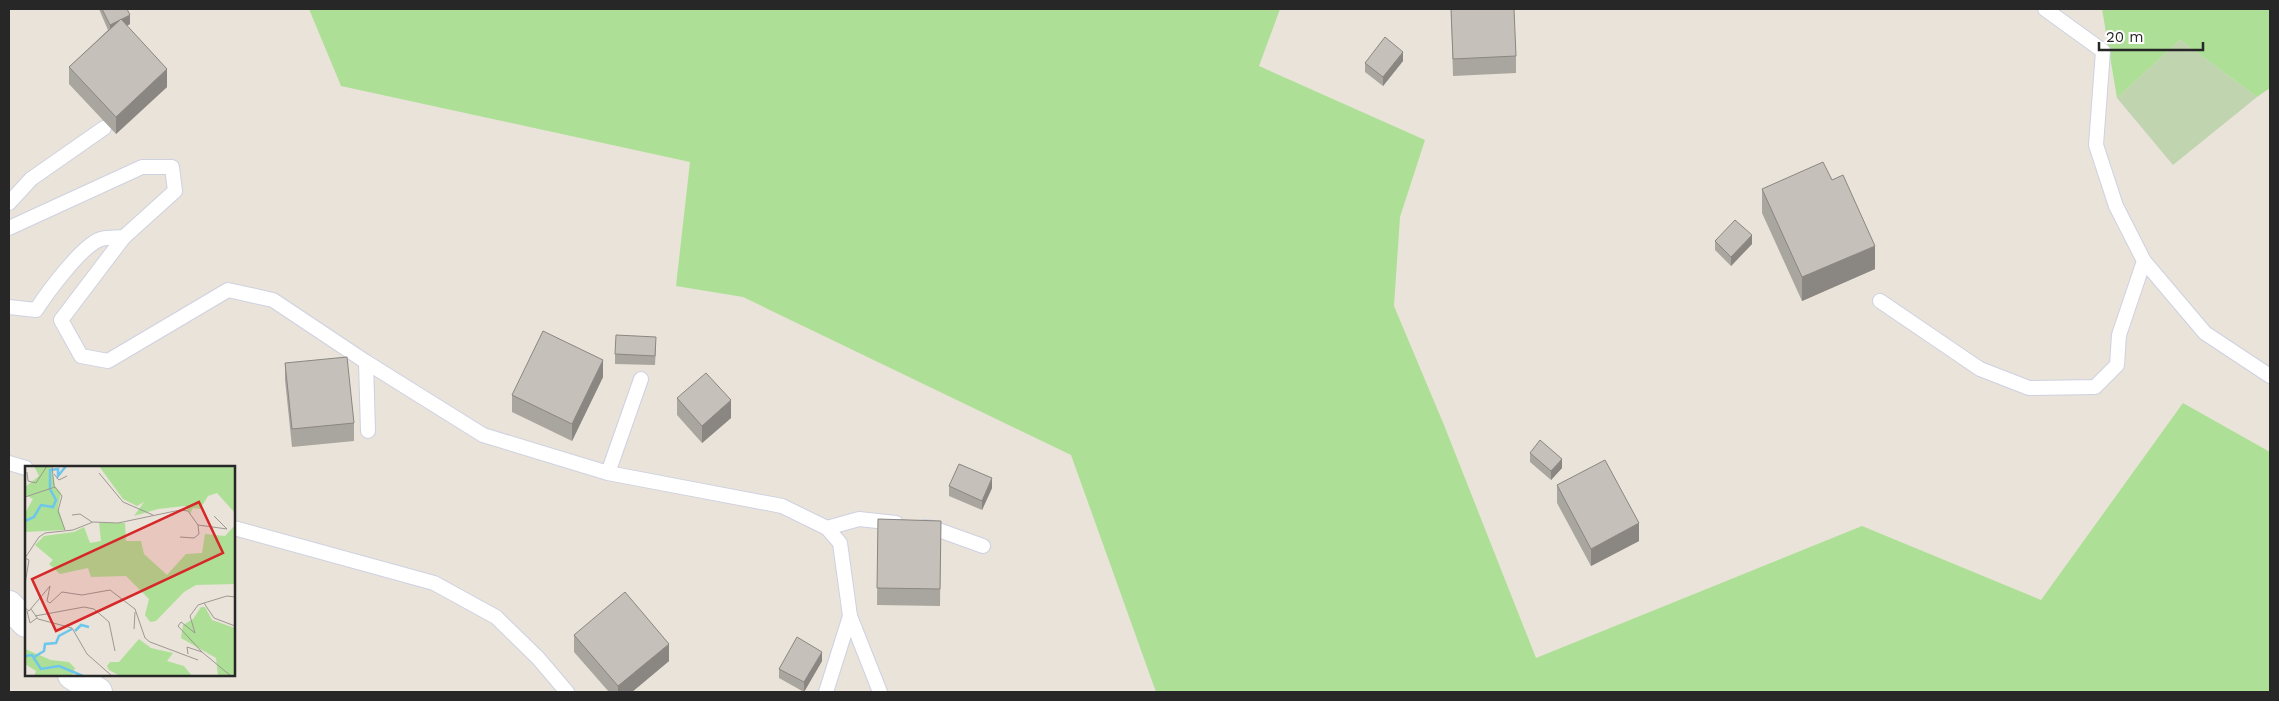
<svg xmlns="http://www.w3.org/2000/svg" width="2279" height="701" font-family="'Work Sans',sans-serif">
<rect width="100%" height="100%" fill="#eae3d9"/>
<!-- green -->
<g fill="#ade096">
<polygon points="309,9 1280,9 1259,66 1425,140 1400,217 1394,306 1444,425 1536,658 1862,526 2041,600 2183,403 2270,452 2270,692 1156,692 1071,455 743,297 676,286 690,162 341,86"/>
<polygon points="2102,9 2270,9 2270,88 2257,97 2180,40 2117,98"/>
</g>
<!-- cemetery -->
<polygon fill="#c0d4b0" points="2180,40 2257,97 2173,165 2117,98"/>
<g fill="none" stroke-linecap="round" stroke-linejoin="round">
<!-- service casing -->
<g stroke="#ced1e1" stroke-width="16">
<g id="service">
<polyline points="9,203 31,179 104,128"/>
<polyline points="9,228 142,167 172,167 175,191 124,237 61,320 81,356 108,361 228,290 273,300 366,362 483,435 608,473 782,506 827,528 840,543 850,616 880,692"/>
<polyline points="2144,261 2205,333 2270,376"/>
<polyline points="1880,301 1980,369 2029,388 2095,387 2117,365 2119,335 2144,261 2116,206 2096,145 2103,51 2045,9"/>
<path d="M9 307 36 310C47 293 82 245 101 239 108 237 117 238 124 237"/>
<polyline points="366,362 368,431"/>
<polyline points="9,463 26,468"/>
<polyline points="608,473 641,379"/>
<polyline points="925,527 933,528 983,546"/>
<polyline points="234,528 434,583 496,617 538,658 567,692"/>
<polyline points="827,528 859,519 896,523"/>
<polyline points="826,692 850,616"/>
</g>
</g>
<!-- minor casing -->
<g stroke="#ced1e1" stroke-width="30">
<g id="minor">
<polyline points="9,605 26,623"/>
<polyline points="72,675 98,692"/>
</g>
</g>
<!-- service -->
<use href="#service" stroke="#fff" stroke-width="14"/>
<!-- minor -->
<use href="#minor" stroke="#fff" stroke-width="28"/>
</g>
<!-- wall -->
<g fill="#a9a59f">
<polygon points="99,9 127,9 130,24 127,26 167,87 116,134 69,84 69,67 108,30"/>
<polygon points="1451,9 1516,56 1516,73 1453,76"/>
<polygon points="1403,61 1383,86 1365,72 1365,63"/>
<polygon points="1762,189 1875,269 1802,301 1762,213"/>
<polygon points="1715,241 1752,244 1731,266 1715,250"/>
<polygon points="656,346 655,365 615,364 615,354"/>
<polygon points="285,363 354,423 354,441 292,447 285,380"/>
<polygon points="603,377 572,441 512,412 512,395"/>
<polygon points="677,398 731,418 702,443 677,415"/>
<polygon points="1530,453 1562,468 1551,480 1530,462"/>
<polygon points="1557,485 1639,541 1591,566 1557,503"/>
<polygon points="949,486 992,488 982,510 949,496"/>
<polygon points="878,519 941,521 940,606 877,605"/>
<polygon points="574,635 669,661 632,692 609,692 574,652"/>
<polygon points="822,661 804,692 779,678 779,669"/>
</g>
<!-- shaded-wall -->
<g fill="#8a8682">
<polygon points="130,15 130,24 110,34 110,25"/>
<polygon points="1403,52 1403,61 1383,86 1383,77"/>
<polygon points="167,69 167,87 116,134 116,117"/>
<polygon points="1752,235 1752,244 1731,266 1731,257"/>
<polygon points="1875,246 1875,269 1802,301 1802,277"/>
<polygon points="603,360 603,377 572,441 572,424"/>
<polygon points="731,400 731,418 702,443 702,426"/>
<polygon points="1562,459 1562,468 1551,480 1551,471"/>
<polygon points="992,478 992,488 982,510 982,501"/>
<polygon points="1639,523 1639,541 1591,566 1591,549"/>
<polygon points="669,644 669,661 632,692 618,692 618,686"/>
<polygon points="822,652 822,661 804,692 804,682"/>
</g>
<!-- building -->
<g fill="#c5c0b9" stroke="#8a8682">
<polygon points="102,9 127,9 130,15 110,25"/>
<polygon points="1451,9 1514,9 1516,56 1453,59"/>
<polygon points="121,19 167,69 116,117 69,67"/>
<polygon points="1385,37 1403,52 1383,77 1365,63"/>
<polygon points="1823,162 1832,180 1843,175 1875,246 1802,277 1762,189"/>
<polygon points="1735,220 1752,235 1731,257 1715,241"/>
<polygon points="543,331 603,360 572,424 512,395"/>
<polygon points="616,335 656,337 655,356 615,354"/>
<polygon points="347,357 354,423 292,429 285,363"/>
<polygon points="706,373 731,400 702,426 677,398"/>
<polygon points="1540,440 1562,459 1551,471 1530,453"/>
<polygon points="1605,460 1639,523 1591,549 1557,485"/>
<polygon points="959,464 992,478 982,501 949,486"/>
<polygon points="878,519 941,521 940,589 877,588"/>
<polygon points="625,592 669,644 618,686 574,635"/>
<polygon points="797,637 822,652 804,682 779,669"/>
</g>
<!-- overview -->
<g transform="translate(25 466)">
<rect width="210" height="210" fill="#eae3d9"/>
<path d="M9 0H26L30 20 36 27 33 41 40 64 0 66V47L8 33 0 29V21L14 10ZM74 0H210V47L192 27 183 30 175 43 168 42 165 48 160 40 133 43 109 50 119 36 112 40 98 33ZM74 57H100L101 75H116L119 88 142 109 161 88 177 87 180 68 200 70 210 59V118L171 119 159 126 131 155 125 156 120 149 124 133 101 110 66 111 63 102 35 108 24 98 28 94 10 79 19 70 49 66 59 61 65 77 76 75ZM176 141H180L187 154 210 162V210H193L191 192 156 172 158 159 168 153ZM114 173 126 182 148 187 142 195 159 200 167 210H95L84 204 82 200 85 196H94ZM0 183 26 194 44 196 50 202 47 210H9L11 205 0 198Z" fill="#ade096"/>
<path fill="none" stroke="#6dc6eb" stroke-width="2.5" d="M0 55 9 51 16 39 28 41 31 34 25 23V4L33 3V10L41 0M50 165 56 159 64 161M0 190 7 189 16 203 34 200 58 210M9 191 19 185 20 178 31 177 34 170 47 163"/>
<path fill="none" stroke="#9c9892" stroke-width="1" d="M27 0 29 20 37 30 33 45 40 64M2 6 3 15 11 17 22 0M74 7 98 36 128 49M29 8 34 14 42 10M0 31 30 21M47 49 55 48 67 56M173 59 202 63 189 50M0 118 4 94 0 92 14 71 20 67 48 64 68 56 93 57 155 44 163 45 173 59 174 68 169 72 155 71M179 137 202 130 210 131M0 142 4 145 25 120 22 135 25 137 37 126 57 129 85 124 110 143 120 172 125 176 173 194M6 143 13 153 47 162 62 188 87 210M2 145 5 157 12 152M10 150 59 141 69 143 84 156 90 185M109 163 110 146M177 186 153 160 156 156 170 167 165 150 173 139 179 137 189 152 210 160M163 188 162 181 177 186 206 210"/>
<path fill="#d62828" fill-opacity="0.15" stroke="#d62828" stroke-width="2.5" d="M174 36 198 87 31 165 7 113Z"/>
<rect width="210" height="210" fill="none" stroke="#272727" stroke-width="2.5"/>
</g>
<!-- border -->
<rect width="2279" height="701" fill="none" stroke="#272727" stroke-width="20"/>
<!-- scale -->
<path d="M2099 42v8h104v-8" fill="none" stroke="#272727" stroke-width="2.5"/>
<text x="2106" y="42" font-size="15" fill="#272727" stroke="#ffffff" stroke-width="4" paint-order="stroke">20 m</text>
</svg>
